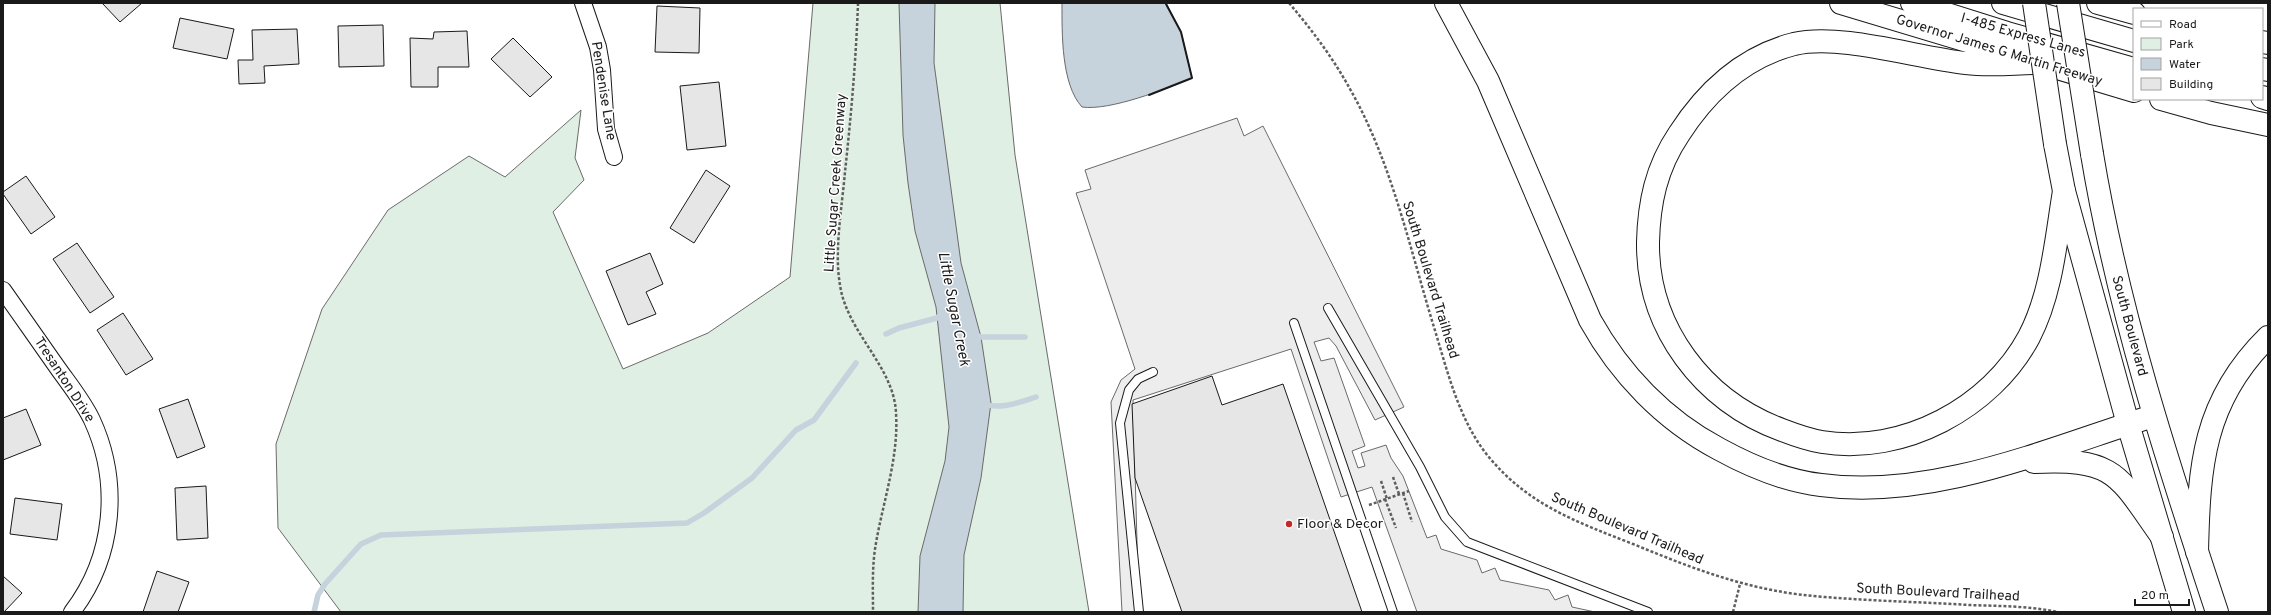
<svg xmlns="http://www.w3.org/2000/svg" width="2271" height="615" font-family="Overpass,sans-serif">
<rect width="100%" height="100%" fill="#fff"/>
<!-- green -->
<polygon fill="#e0efe3" stroke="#6a6a6a" points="813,3 1000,3 1015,155 1089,612 341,612 278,528 276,444 322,309 388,210 469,156 505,177 581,110 575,158 584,180 553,212 623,369 708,333 790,277"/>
<!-- parking -->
<polygon fill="#ededed" stroke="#6a6a6a" points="1237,118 1244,136 1263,126 1404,407 1375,420 1336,346 1329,338 1314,342 1321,361 1334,358 1365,446 1352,451 1358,468 1365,466 1361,453 1386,445 1391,458 1403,476 1427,538 1436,535 1441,549 1477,560 1482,573 1495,568 1500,580 1549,590 1555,600 1568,595 1572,607 1595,612 1417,612 1372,487 1341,497 1291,349 1133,400 1139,612 1122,612 1111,402 1121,380 1135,369 1076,193 1091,189 1085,170"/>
<!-- water -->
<g fill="#c6d2dc" stroke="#6a6a6a">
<polygon points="899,3 935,3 934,63 961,263 981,337 991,403 981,478 964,555 963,612 918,612 920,556 945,461 949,427 936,307 915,231 908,183 903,135"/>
<path d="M1062 3H1166L1181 32 1192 78C1166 89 1110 111 1082 107 1061 84 1062 33 1062 3Z"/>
</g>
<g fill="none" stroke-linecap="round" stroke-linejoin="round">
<!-- stream -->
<g stroke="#c6d2dc" stroke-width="5.5">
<polyline points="886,334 899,328 937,318 942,314"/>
<polyline points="974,335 981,337 1025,337"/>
<path d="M984 404C1001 410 1020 402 1036 397"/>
<polyline points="314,612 318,595 325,584 361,544 381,535 687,523 704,513 752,478 796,430 814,420 856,363"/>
</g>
</g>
<!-- building -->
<g fill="#e6e6e6" stroke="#1a1a1a">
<polygon points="102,3 142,3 120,22"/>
<polygon points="657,6 700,8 699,53 655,52"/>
<polygon points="180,18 234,29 227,59 173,48"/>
<polygon points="383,25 384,66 339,67 338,26"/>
<polygon points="297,29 299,64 264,66 265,83 239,84 238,60 253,60 252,30"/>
<polygon points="467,31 469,67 438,67 438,87 411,87 410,38 433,39 434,32"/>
<polygon points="513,38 552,77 530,97 491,59"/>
<polygon points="719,82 726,146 687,150 680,86"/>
<polygon points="706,170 730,186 694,243 670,228"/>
<polygon points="26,176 55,217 31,234 3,194 3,192"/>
<polygon points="77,243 114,297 90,313 53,259"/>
<polygon points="650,253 663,284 646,292 656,314 628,325 606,271"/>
<polygon points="123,313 153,359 126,375 97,330"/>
<polygon points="1212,376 1222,405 1283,384 1362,612 1182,612 1135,478 1132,404"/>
<polygon points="188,399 205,447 177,458 159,409"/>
<polygon points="26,409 41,445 3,460 3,418"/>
<polygon points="206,486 208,538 177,540 175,488"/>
<polygon points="15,498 62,504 57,540 10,534"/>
<polygon points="157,571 189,582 178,612 143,612"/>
<polygon points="3,576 22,593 4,612 3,612"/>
</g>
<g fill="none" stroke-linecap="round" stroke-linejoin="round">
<!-- lane casing -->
<g stroke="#1a1a1a" stroke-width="10">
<g id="lane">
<polyline points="1328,308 1420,467 1445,517 1467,542 1648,612"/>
<polyline points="1294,323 1393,612"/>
<polyline points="1139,612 1120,423 1129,390 1138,379 1153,372"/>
</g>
</g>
<!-- street casing -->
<g stroke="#1a1a1a" stroke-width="18">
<g id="street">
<polyline points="583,3 598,47 602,70 606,129 614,157"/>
<path d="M3 290C21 316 39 341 57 367 69 384 83 401 92 420 121 483 114 557 72 612"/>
</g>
</g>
<!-- secondary casing -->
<g stroke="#1a1a1a" stroke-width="24">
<g id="secondary">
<polyline points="2055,144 2064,191 2128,424 2184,612"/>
<path d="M2092 154C2118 311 2167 461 2217 612"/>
</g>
</g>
<!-- highway casing -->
<g stroke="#1a1a1a" stroke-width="24">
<g id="highway">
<path d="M1446 3 1488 81 1590 320C1620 374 1664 420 1719 449 1750 466 1786 481 1821 485 1933 500 2048 449 2153 416"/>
<polyline points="1841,3 2134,91"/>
<polyline points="1912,3 2007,33 2134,69"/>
<polyline points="2003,3 2134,41"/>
<polyline points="2098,3 2134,13"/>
<polyline points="2262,42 2268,43"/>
<path d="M2039 63C2015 63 1990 66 1966 63 1917 58 1841 33 1794 44 1744 57 1706 92 1679 134 1656 168 1649 203 1648 242 1647 328 1703 401 1782 430 1795 435 1809 440 1822 442 1903 455 1991 408 2029 337 2052 293 2056 239 2064 191"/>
<polyline points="2262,69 2268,70"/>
<polyline points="2262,97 2268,99"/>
<polyline points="2161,99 2211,113 2268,125"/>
<path d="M2034 462C2116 458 2118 475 2162 537"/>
<path d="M2197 552C2199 466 2203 401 2268 337"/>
</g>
</g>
<!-- path -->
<g stroke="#5f5f5f" stroke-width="2.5" stroke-dasharray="3 2" stroke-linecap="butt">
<path d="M858 3C856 60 851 116 845 172 842 207 834 251 840 285 847 333 894 366 896 413 899 459 882 504 875 549 872 570 873 591 873 612"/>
<path d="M1289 3C1312 30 1333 58 1350 89 1391 161 1409 245 1433 324 1447 369 1458 419 1488 456 1528 505 1577 522 1633 544 1699 571 1753 592 1825 597 1873 601 1921 602 1969 605 1999 606 2029 606 2058 612"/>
<polyline points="1393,477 1399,494"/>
<polyline points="1381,481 1387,499"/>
<polyline points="1403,493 1412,522"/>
<polyline points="1385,499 1396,528"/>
<polyline points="1369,505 1409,491"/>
<polyline points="1733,612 1740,584"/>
</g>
<!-- lane -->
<use href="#lane" stroke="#fff" stroke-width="8"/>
<!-- street -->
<use href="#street" stroke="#fff" stroke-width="16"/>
<!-- secondary -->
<use href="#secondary" stroke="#fff" stroke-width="22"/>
<!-- highway -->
<use href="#highway" stroke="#fff" stroke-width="22"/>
<!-- secondary-bridge casing -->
<g stroke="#1a1a1a" stroke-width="24" stroke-linecap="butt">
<g id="secondary-bridge">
<polyline points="2034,3 2055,144"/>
<polyline points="2068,3 2092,154"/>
</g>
</g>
<!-- secondary-bridge -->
<use href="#secondary-bridge" stroke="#fff" stroke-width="22"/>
<!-- wall -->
<polyline stroke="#1a1a1a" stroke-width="2" points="1149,95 1192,78 1181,32 1166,4"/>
</g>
<!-- markers -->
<circle fill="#c62828" stroke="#fff" stroke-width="1.5" cx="1289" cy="524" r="4"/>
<g text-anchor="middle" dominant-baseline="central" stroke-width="3" stroke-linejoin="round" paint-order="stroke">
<!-- street labels -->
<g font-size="14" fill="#1a1a1a" stroke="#fff">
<text transform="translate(2023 36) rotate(16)">I-485 Express Lanes</text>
<text transform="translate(1999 51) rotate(17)">Governor James G Martin Freeway</text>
<text transform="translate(603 91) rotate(81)">Pendenise Lane</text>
<text transform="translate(836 183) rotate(-86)">Little Sugar Creek Greenway</text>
<text transform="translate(1430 280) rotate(73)">South Boulevard Trailhead</text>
<text transform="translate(2129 326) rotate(75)">South Boulevard</text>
<text transform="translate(64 380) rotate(57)">Tresanton Drive</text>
<text transform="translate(1627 529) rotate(23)">South Boulevard Trailhead</text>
<text transform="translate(1938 593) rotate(3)">South Boulevard Trailhead</text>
</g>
<!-- poi labels -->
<g font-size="14" fill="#1a1a1a" stroke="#fff" text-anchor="start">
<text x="1297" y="524">Floor &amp; Decor</text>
</g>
<!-- water labels -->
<g font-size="15" font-style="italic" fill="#1a1a1a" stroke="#fff">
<text transform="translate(953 309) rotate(79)">Little Sugar Creek</text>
</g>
</g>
<!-- border -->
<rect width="2271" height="615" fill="none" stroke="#1a1a1a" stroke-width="8"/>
<!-- legend -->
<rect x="2133" y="8" width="130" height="92" fill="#ffffff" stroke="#a3a3a3"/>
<rect x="2141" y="21" width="20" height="6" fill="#ffffff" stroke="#a3a3a3"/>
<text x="2169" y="28" font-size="12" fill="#1a1a1a">Road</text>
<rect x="2141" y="38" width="20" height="12" fill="#e0efe3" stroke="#a3a3a3"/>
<text x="2169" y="48" font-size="12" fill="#1a1a1a">Park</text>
<rect x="2141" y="58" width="20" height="12" fill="#c6d2dc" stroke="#a3a3a3"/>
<text x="2169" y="68" font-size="12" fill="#1a1a1a">Water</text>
<rect x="2141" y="78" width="20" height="12" fill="#e6e6e6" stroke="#a3a3a3"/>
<text x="2169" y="88" font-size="12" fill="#1a1a1a">Building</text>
<!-- scale -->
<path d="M2135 599v6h54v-6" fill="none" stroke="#1a1a1a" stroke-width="2"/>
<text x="2141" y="599" font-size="12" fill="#1a1a1a" stroke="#ffffff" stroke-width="3" paint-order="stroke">20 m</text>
</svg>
